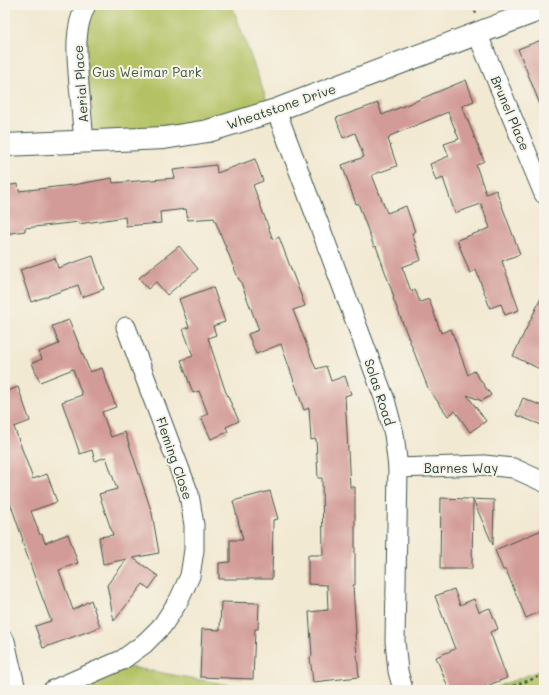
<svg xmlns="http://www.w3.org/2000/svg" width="549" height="695" font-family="Mali,sans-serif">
<rect width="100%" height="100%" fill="#f7f3e8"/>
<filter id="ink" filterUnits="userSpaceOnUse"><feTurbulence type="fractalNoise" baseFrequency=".025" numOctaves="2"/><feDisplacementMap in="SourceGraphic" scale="8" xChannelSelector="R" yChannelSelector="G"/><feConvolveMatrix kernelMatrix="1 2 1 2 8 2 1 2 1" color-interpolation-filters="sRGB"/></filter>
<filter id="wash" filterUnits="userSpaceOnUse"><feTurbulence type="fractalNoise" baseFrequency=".012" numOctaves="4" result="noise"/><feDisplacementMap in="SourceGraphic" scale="16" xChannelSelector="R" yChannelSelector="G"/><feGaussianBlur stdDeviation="0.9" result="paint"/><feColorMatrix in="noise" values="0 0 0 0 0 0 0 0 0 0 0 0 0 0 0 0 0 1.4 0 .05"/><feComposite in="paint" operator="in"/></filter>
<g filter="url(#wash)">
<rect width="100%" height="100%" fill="#f2e9d2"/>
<!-- green -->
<g fill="#b4c265" stroke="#6a804c">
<polygon points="86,5 232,5 271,112 84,141"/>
<polygon points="113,664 256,690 53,690"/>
<polygon points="544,669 544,690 489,690"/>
<polygon points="402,686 403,690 348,690"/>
</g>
<g id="blocks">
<!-- building -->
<g fill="#d39b97">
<polygon points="544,39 544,112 543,112 518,49"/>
<polygon points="466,80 474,101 462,106 484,161 476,165 486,194 496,190 520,254 502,261 519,310 505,315 501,304 490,308 476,270 470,273 457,240 490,228 481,204 455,213 443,178 436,181 430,164 449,156 444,144 459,139 448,112 390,136 390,138 388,139 397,166 372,175 387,213 406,206 415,232 412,233 421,260 402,267 411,291 415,290 420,302 429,299 441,333 451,329 468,375 474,371 491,395 482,401 467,395 486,421 470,432 455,411 448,416 428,388 393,298 394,297 376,246 374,247 358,203 356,204 342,165 364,157 355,133 343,138 336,118 378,103 382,115"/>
<polygon points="255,159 263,181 253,185 273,240 279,237 305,306 293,310 316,369 326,366 331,381 345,376 351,394 345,396 350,487 355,487 355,585 353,585 356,634 355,634 359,677 313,682 310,657 312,656 309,612 328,610 327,585 308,584 308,555 323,555 322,478 318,478 316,439 311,440 309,408 304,410 281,344 256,354 248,334 259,330 240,280 239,280 214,218 188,220 186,209 160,212 161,223 126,226 125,217 79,224 79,222 25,228 25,231 5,234 5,186 18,184 19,191 73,185 112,178 113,183 175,178 173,170 216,165 217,173"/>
<polygon points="179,246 198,269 167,295 156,282 148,289 139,278"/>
<polygon points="93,256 104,289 82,297 78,285 31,302 20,270 55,258 58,268"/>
<polygon points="213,287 225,322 213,326 216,335 208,338 225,390 239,421 226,427 228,432 211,439 201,417 208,414 199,391 193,393 181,360 193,356 183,329 189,327 179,299"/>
<polygon points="544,292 544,371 513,356"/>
<polygon points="69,320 90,372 102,368 116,407 102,412 111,437 125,432 152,513 159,553 133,558 158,576 149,589 143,584 114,621 107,585 127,559 103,564 99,537 113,535 99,494 117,489 106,457 95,461 92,450 80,454 62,402 82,395 73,369 40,382 32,363 42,359 39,352 59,344 52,326"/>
<polygon points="18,387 30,421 14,427 33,479 47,474 57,502 31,511 40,535 42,534 45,543 68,534 78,563 59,570 73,610 91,600 100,627 43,648 35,626 51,621 35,578 22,541 23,540 5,488 5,392"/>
<polygon points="523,398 544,407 544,426 516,415"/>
<polygon points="270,491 278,519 273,520 272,579 219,579 219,563 230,562 230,540 243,540 233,501"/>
<polygon points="441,498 494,500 493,545 473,500 472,569 440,569"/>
<polygon points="544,529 544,610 526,618 506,570 503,570 495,550"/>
<polygon points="454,589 460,605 474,599 479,612 490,608 498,629 490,632 507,678 476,690 449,690 436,657 455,649 435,596"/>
<polygon points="221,602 259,603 258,629 255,629 253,679 200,677 202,629 220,630"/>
</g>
</g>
</g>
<g filter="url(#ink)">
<use href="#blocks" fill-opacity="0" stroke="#3f574c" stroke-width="1"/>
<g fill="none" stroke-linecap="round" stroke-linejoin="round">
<!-- minor casing -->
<g stroke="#3f574c" stroke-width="21">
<g id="minor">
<polyline points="477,33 544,194"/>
<polyline points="276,110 385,400 394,434 398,468 395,641 398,671 403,690"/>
<path d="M84 141C82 122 81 104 79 85 77 58 73 30 86 5"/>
<polyline points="398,468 484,465 513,468 544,482"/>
<polyline points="5,641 16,690"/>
<polyline points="53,690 122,660 144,644 162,626 179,600 190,576 194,550 194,525 189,494 126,327"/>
</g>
</g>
<!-- tertiary casing -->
<g stroke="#3f574c" stroke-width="24">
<polyline id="tertiary" points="5,145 164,138 208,131 276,110 544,8"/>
</g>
<!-- path -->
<g stroke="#3f574c" stroke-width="2.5" stroke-dasharray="3 3" stroke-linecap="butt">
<polyline points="474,5 476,14"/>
<polyline points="502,690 544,675"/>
</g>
<!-- minor -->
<use href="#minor" stroke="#fff" stroke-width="19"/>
<!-- tertiary -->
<use href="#tertiary" stroke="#fff" stroke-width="22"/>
</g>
</g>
<g text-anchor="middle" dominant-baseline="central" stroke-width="4" stroke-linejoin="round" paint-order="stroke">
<!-- park labels -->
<g font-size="13" fill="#3d583e" stroke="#f7f3e8">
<text x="147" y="71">Gus Weimar Park</text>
</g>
<!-- street labels -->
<g font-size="13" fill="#1f3d34" stroke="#f7f3e8">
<text transform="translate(80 84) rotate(-94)">Aerial Place</text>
<text transform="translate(281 106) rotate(-19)">Wheatstone Drive</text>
<text transform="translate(511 113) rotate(67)">Brunel Place</text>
<text transform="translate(380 392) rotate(72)">Solas Road</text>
<text transform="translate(175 458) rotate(71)">Fleming Close</text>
<text x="461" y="467">Barnes Way</text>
</g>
</g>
<!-- margin -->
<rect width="549" height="695" fill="none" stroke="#f7f3e8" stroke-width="20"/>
</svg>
